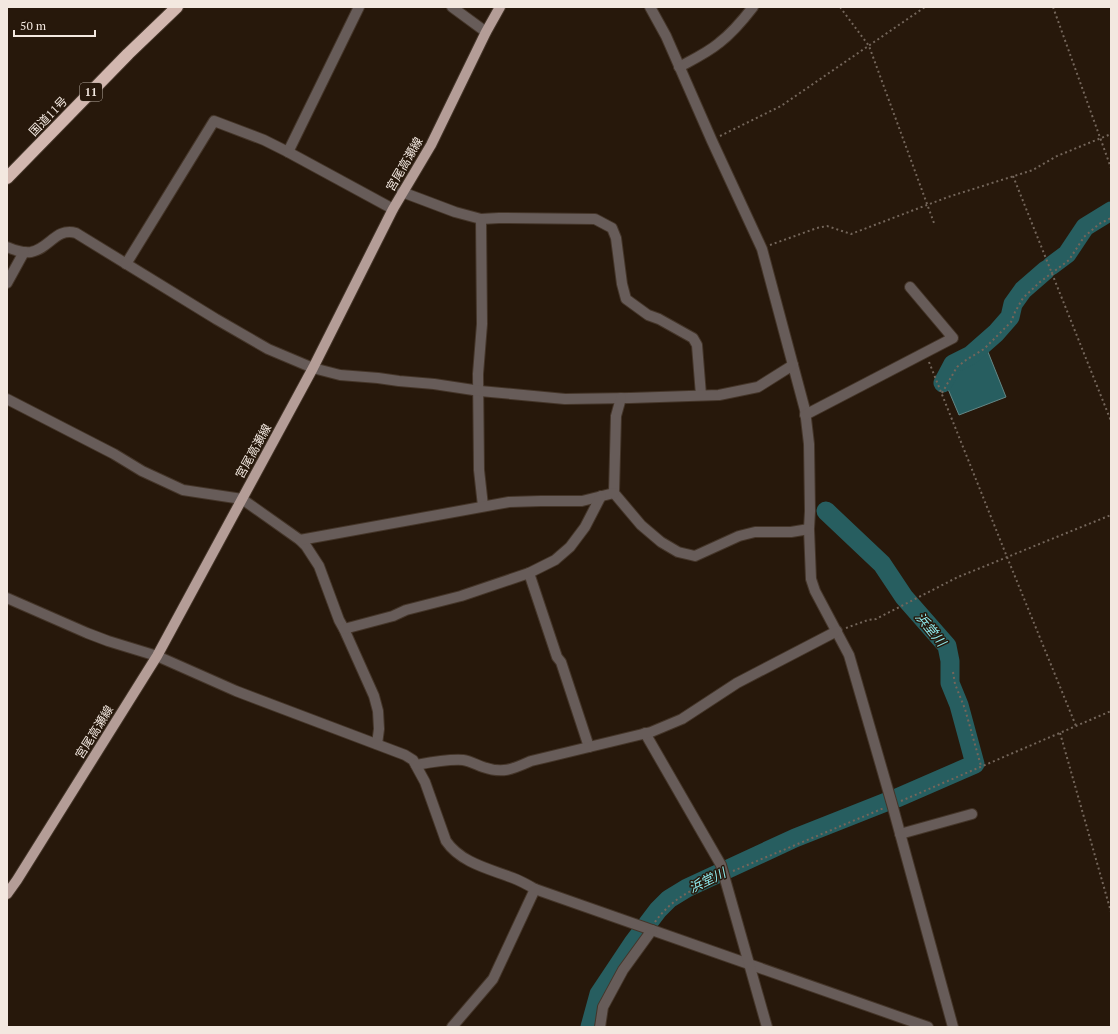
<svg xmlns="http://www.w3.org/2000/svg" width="1118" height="1034" font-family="'PT Serif','Noto Sans JP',serif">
<rect width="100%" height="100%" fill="#27180b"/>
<!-- water -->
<polygon fill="#275e60" stroke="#648786" points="988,352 1006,397 959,415 948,389 961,368"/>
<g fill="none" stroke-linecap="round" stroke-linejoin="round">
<!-- river -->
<g stroke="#275e60" stroke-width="19">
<polyline points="1051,266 1067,254 1085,227 1111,211"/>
<polyline points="943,383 953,364 971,355 996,333 1010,317 1013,304 1023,290 1046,270"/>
<polyline points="826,511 882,564 904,597 947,646 950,661 950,683 959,705 975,764 897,798"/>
<polyline points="590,1027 599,994 633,943 658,910 669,899 687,888 795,838 886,802"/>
</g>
<!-- minor casing -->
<g stroke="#443529" stroke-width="12">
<g id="minor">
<polyline points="452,7 486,32"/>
<polyline points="650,7 666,36 712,141 762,249 805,410 809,444 810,511 809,529 811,579 815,591 849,655 892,804 953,1027"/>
<path d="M679 67C692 60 707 53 719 43 732 33 743 20 753 7"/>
<polyline points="288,152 359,7"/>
<polyline points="402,192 455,212 481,219 499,218 595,219 612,228 616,238 622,284 626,299 648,315 659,319 693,338 697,345 701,395"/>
<polyline points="481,219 482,324 478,374 479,470 483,506"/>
<path d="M7 247C14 250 23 253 31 252 49 249 56 227 76 233L216 319 268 349 313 368 340 375 378 378 399 381 434 384 480 391 565 399 630 398 719 395 758 387 793 365"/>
<polyline points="126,264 214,121 264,140 288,152 393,209"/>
<polyline points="7,283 24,252"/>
<polyline points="621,398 616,416 614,493 641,525 661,542 678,552 695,556 739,536 755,532 791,532 809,529"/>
<polyline points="7,399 114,454 142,471 183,490 242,499 300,540 306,546 319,566 339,620 344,629 374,696 378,711 379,729 377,744"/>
<polyline points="805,415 953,338 910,287"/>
<polyline points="300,540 509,502 541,501 582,501 614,493"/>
<polyline points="529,573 557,657 561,662 589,747"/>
<path d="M7 598 87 633 108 641 157 656 236 691 405 755 413 760 425 782 446 841C461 863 490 869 513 878 521 881 528 885 535 889L928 1027"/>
<polyline points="344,629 393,616 406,610 461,596 529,573 555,560 570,547 585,527 601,496"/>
<polyline points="645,733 721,865 767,1027"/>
<path d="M416 765C432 762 447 759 463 760 470 761 477 765 483 767 503 774 513 769 531 761L651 732 682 719 737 683 837 631"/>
<polyline points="900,834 972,814"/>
<polyline points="452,1027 493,979 535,889"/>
<polyline points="600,1027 603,1007 623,970 652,930"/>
</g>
</g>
<!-- major casing -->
<g stroke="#443529" stroke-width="12">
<polyline id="major" points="7,894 17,880 157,656 313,368 393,209 431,145 486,32 500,7"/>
</g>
<!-- highway casing -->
<g stroke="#443529" stroke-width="14">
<polyline id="highway" points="7,178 128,54 177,7"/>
</g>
<!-- path -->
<g stroke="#74665b" stroke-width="2" stroke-dasharray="2 3" stroke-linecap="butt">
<polyline points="840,7 869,46 934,223"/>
<polyline points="1053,7 1111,168"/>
<polyline points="720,136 781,106 925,7"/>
<polyline points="1013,176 1111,421"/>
<polyline points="770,245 817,228 827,226 851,234 948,197 1033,170 1057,156 1111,134"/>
<polyline points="929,362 1007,557 1076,726"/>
<polyline points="942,393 957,367 966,360 984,349 1011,322 1015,312 1023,298 1040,282 1069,260 1084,237 1099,224 1111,218"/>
<polyline points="846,628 868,620 876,619 958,577 1111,515"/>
<polyline points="953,672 955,684 965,709 981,766"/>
<polyline points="1060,733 1111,912"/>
<polyline points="901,801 1111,711"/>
<polyline points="733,871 884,808"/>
<path d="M655 922C671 900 690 890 714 880"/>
</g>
<!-- minor -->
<use href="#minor" stroke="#675c59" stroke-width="10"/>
<!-- major -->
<use href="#major" stroke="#b49d97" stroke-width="10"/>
<!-- highway -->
<use href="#highway" stroke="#d2b7af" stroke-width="12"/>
</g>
<g text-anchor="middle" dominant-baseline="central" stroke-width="3" stroke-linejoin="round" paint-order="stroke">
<!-- shield labels -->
<rect fill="#27180b" stroke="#b6aaa0" stroke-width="1" x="80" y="83" width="22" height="18" rx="3"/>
<g font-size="11" font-weight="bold" fill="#f3e8e0">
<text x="91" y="92">11</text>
</g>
<!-- street labels -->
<g font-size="12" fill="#f3e8e0" stroke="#27180b">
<text transform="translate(48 116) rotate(-46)">国道11号</text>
<text transform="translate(404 164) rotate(-60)">宮尾高瀬線</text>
<text transform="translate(253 451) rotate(-61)">宮尾高瀬線</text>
<text transform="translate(94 732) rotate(-58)">宮尾高瀬線</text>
</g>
<!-- water labels -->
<g font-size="13" font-style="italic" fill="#8febef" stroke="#27180b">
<text transform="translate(931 629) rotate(51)">浜堂川</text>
<text transform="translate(707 880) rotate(-26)">浜堂川</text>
</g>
</g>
<!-- border -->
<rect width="1118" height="1034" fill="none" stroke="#f3e8e0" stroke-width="16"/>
<!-- scale -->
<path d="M14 30v6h81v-6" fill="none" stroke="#f3e8e0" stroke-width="2"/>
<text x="20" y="30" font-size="12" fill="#f3e8e0" stroke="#27180b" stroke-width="3" paint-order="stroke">50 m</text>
</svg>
